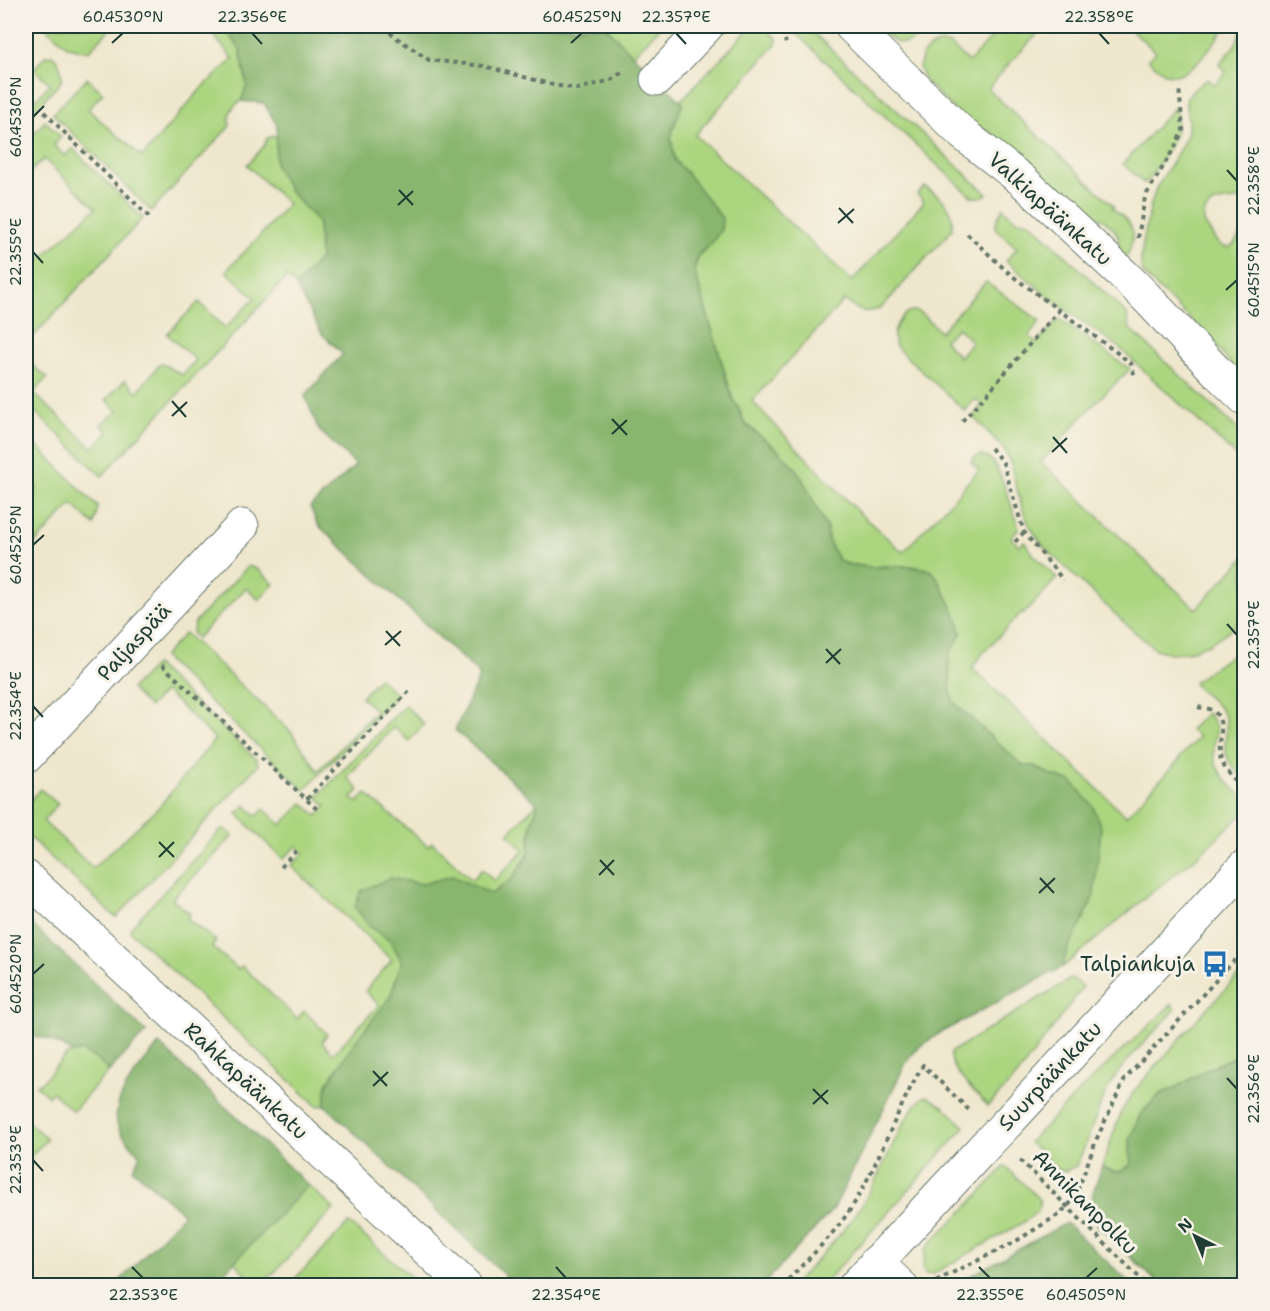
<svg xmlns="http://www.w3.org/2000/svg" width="1270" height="1311" font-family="'Shantell Sans',sans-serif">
<rect width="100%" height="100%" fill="#f7f3e8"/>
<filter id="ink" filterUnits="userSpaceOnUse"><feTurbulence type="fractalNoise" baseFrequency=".0167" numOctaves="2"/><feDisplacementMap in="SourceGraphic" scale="12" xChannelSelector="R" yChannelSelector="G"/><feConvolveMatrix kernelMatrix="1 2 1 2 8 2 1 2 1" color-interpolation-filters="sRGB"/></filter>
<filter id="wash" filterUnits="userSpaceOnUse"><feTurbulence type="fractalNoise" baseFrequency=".008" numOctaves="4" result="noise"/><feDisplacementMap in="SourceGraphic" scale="24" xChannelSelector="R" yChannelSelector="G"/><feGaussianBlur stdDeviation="1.35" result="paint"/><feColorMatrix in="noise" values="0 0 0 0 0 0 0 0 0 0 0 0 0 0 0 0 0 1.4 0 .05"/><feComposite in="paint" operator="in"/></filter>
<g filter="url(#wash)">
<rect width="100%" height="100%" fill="#efe7cd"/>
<!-- green -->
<g fill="#acd580" stroke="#66895a" stroke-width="1.5" fill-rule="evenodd">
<polygon points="44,26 113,26 88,52 68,47"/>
<path d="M206 26H222L240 49 247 85 241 101C231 107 228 114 230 126L151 211 53 114 87 78 103 93 88 109 121 139 122 138 142 157 200 90 233 59Z"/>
<polygon points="605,26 661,26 633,55"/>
<path d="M752 26H762L777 39 776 44 695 135 852 281 924 202 917 194 925 187C943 198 955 208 952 230L881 308C863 315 859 311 844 300L752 401 858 512 903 552 960 492V491L979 470 971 462 975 457 981 455C986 456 990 458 993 462 1003 476 1013 511 1019 528L1011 538 1020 546 1024 541 1033 554 1057 578 1024 614 1022 612 983 653 972 668 1126 816 1180 759 1179 758 1199 737 1190 730 1207 713C1225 733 1211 737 1214 757 1216 773 1233 788 1244 798V813L1193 860 1157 888 1064 966 1063 963 1068 948 1081 925 1087 910 1100 839 1072 782 1051 775 1034 766 1023 767 953 702 950 687 949 656 961 633 938 579 932 571 922 568 911 566H887L870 567 847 564 838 560 828 540 827 529 803 480 796 469 777 449 745 424 739 409 733 400 694 270 699 255 711 244 686 172 675 161 671 139 673 128 683 103 680 101Z"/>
<path d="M781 26H806L987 194C981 198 977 198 971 196L793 31 790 34Z"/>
<path d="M876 26H922C921 32 919 35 914 39 898 51 887 36 876 26Z"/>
<path d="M1002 26H1045L1007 66 988 89 1114 206 1112 208C1125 219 1134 222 1132 240 1131 246 1130 250 1128 255L1123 256 1119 253C1119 237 1119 232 1106 222 1103 220 1100 217 1097 217 1091 217 1088 219 1082 218L990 132 969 124 925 81 919 68 923 54 931 47 941 43 950 45 969 62Z"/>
<path d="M1127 26H1126H1227C1215 40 1189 83 1167 74 1160 71 1153 64 1148 59L1156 52Z"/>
<path d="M1244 27V197C1232 204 1213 196 1205 212 1202 219 1204 223 1208 229 1217 240 1213 243 1228 248L1233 245 1244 230V382L1213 341 1147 278C1145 276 1143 273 1142 270 1138 259 1150 205 1155 192 1164 173 1178 155 1187 135 1192 122 1183 108 1187 98 1191 90 1201 84 1207 79L1215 85 1226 72 1219 65 1235 45Z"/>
<path d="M52 55C60 61 63 72 61 82L26 119V110L50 84 34 69 45 56Z"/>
<path d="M1175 107C1184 134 1161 159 1148 181L1144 183 1123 164Z"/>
<polygon points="45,121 61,137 54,145 64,156 73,149 143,218 26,344 26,275 39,260 96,208 44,159 29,173 26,170 26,143"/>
<polygon points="278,135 276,165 290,191 318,222 320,259 296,286 287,277 102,476 26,403 26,368 30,363 47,378 33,393 93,448 108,432 101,424 118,411 106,400 125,380 137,392 161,363 182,375 196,360 167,334 199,302 225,328 255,298 226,271 258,238 288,204 247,165 264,146 267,138"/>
<polygon points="1003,208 1016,220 1030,222 1127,314 1130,329 1244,435 1244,463 1116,345 1052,300 1006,261 1017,248 995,228 997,219"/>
<path d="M986 282 1040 321 1029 336 1037 343 1059 319 1130 369 1092 406 1041 462 1196 609 1244 558V617L1234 627 1209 644 1187 652 1170 653 1155 649 1128 626 1043 546 1029 525 1021 505 1010 462 1004 449 990 434 973 417 982 405 975 399 965 411 899 350C897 347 895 345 894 341 891 330 904 306 918 312 926 316 934 326 940 332ZM958 328 972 342 959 357 944 340Z"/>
<polygon points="26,435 98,507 94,525 72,504 26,553 26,500 37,489 26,478 34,469 26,461"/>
<polygon points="248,566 257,569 274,584 259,600 246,588 197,638 192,633 195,622"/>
<polygon points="185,633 292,733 318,771 376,711 361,697 379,678 397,695 304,790 163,657"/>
<path d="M1244 646V780C1236 771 1226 761 1225 748 1225 738 1229 725 1224 715 1218 702 1203 695 1194 684L1195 681Z"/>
<polygon points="155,665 257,760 258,765 117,917 114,916 26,834 26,805 40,789 58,804 43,821 93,868 159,807 215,739 165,691 149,707 131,689"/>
<polygon points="405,705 424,724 409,741 394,727 347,777 359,790 352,798 357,803 366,794 428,846 432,842 472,880 482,869 494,881 524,850 508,834 537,803 538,804 531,825 529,853 512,879 491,894 452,876 423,884 390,878 370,927 390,940 402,961 390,997 327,1084 325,1105 317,1106 130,931 131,927 222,829 225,829 233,836 172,899 190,914 187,919 216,941 212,947 238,969 242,966 297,1019 304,1011 327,1034 322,1042 333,1054 379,1005 365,991 392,960 291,866 304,853 297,846 283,859 237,814 245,805 257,816 264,809 281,825 303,803 317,816 326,806 317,797"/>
<polygon points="1243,971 1244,972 1244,1285 1160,1285 1097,1225 1091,1209 1093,1193 1121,1112 1135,1090 1201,1015"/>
<path d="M1072 978 1083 987 1016 1077 988 1106C977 1094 948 1070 951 1052Z"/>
<path d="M1172 1004 1175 1010C1155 1032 1122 1062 1108 1088 1095 1113 1089 1141 1076 1166L1065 1171 1058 1170 1029 1142 1098 1073Z"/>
<polygon points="81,1051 95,1058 109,1071 73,1111 52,1092 48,1097 36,1085 43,1081 66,1055"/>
<path d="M926 1096 943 1106 965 1127 823 1285H793C816 1261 841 1236 860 1208 873 1187 884 1164 894 1142 901 1128 913 1103 926 1096Z"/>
<polygon points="26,1120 47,1139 29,1158 26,1158"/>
<polygon points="1005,1166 1039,1199 1040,1205 1038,1211 1024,1222 933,1274 925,1274 923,1269 925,1250 933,1240 968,1206"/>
<path d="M308 1185 334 1209 267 1280 263 1283C250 1281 243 1271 234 1262Z"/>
<polygon points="349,1223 420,1285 289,1285"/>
</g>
<!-- forest -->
<g fill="#89b66e" stroke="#547a51" stroke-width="1.5">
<polygon points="222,26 605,26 633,55 683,103 673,128 671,139 675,161 686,172 722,218 721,230 711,244 699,254 694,270 733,400 739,409 745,424 777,449 796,469 803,480 827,529 828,540 838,560 847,564 870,567 900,566 922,568 932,571 938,579 953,609 959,624 961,633 949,656 950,687 953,702 1023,766 1034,766 1051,775 1072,782 1093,806 1101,828 1094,895 1081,925 1068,948 1063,963 1064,966 940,1033 920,1046 907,1061 834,1208 763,1285 515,1285 325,1105 327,1084 355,1042 390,997 402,962 390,940 370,927 355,907 361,891 390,878 423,884 452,876 491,894 512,879 529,854 531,825 538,804 455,730 480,675 318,525 310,507 356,465 319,430 305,396 343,354 322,334 296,286 320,259 318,222 290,191 275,165 277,125 264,103 241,101 247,85 240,49"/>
<polygon points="26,919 146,1032 109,1071 95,1058 81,1051 74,1053 46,1038 26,1036"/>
<path d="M159 1044 308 1185 212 1285H116L184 1214 133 1169 140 1155C133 1147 123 1138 119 1129 106 1102 143 1064 159 1044Z"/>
<path d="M1244 1056V1285H1161L1097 1225 1091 1209 1093 1193 1102 1166C1116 1174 1120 1174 1132 1163L1130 1152V1139L1140 1115 1160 1094 1173 1089 1206 1070 1233 1057Z"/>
<polygon points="1066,1223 1132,1285 954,1285"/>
</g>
</g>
<g filter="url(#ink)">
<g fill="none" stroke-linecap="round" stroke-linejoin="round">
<!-- minor casing -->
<g stroke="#68786a" stroke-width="35">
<g id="minor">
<polyline points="851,26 963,134 1022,180 1127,278 1146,297 1219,374 1244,398"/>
<polyline points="657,79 707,26"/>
<polyline points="26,757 242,526"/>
<polyline points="26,877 466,1286"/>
<polyline points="876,1262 901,1286"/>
</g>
</g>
<!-- tertiary casing -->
<g stroke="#68786a" stroke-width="35">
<g id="tertiary">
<polyline points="1008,1122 1244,867"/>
<polyline points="855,1286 984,1147"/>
</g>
</g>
<!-- path -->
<g stroke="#68786a" stroke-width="4" stroke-dasharray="4.5 4.5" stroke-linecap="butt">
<polyline points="383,26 394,36 429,60 484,66 553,85 578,89 611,80 623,72"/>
<polyline points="774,26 783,35 786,43"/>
<polyline points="44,112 152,220"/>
<polyline points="967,234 1011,275 1131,363 1135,377"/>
<polyline points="1138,238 1145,197 1176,145 1183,130 1179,87"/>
<polyline points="962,421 979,403 1059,310"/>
<polyline points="991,448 1003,463 1024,532 1063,580"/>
<polyline points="1015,542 1024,532"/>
<polyline points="162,665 320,812"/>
<path d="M1198 707C1202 708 1208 708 1212 710 1229 722 1216 745 1221 760 1226 772 1236 781 1244 790"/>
<polyline points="307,799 412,688"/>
<polyline points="281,867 299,848"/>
<polyline points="1020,1160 1148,1286"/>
<polyline points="936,1281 1013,1243 1058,1215 1068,1206 1076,1195 1097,1138 1125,1079 1244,950"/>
<path d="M782 1286C806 1261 838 1231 855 1202 881 1158 897 1109 923 1065L970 1111"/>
</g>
<!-- minor -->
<use href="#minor" stroke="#fff" stroke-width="33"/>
<!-- tertiary -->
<use href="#tertiary" stroke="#fff" stroke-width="33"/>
<!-- tertiary-bridge casing -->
<g stroke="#68786a" stroke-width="35" stroke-linecap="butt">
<polyline id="tertiary-bridge" points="984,1147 1008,1122"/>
</g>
<!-- tertiary-bridge -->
<use href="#tertiary-bridge" stroke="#fff" stroke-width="33"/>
</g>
</g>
<!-- ticks -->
<path fill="none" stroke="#1f3d34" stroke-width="2" d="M252 33 262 44M676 33 686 44M1099 33 1109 44M112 43 123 33M571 43 582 33M33 117 44 106M1227 170 1237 181M399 190 413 205M398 205 413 191M839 208 853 223M838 223 854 209M33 252 43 263M1226 290 1237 280M172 401 186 417M172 416 187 402M612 419 627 435M612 434 627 420M1053 437 1067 453M1052 452 1067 438M33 545 44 535M1227 624 1237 635M386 631 400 646M385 645 401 631M826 649 840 664M826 663 841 649M33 706 43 717M159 842 174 857M159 857 174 842M600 860 614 875M599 875 614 860M1040 878 1054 893M1039 893 1055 878M33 974 44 964M373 1071 387 1086M1227 1078 1237 1089M373 1086 388 1072M813 1089 828 1104M813 1104 828 1090M33 1160 43 1171M132 1267 143 1278M556 1267 566 1278M979 1267 990 1278M1086 1278 1097 1268"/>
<!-- icons -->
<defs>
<g id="bus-bare" transform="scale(2.07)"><path d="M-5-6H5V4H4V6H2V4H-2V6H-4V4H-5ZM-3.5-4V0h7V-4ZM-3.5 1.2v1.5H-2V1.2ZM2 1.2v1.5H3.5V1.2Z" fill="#1f6fb2" stroke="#f7f3e8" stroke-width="2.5" paint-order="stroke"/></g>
</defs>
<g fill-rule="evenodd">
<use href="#bus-bare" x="1215" y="964"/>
</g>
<g text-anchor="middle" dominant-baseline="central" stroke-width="6" stroke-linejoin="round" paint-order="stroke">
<!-- street labels -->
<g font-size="21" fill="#1f3d34" stroke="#f7f3e8">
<text transform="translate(1050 209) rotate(42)">Valkiapäänkatu</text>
<text transform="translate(134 642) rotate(-47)">Paljaspää</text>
<text transform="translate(1050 1076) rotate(-47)">Suurpäänkatu</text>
<text transform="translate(246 1081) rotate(43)">Rahkapäänkatu</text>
<text transform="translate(1085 1202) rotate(45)">Annikanpolku</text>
</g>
<!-- poi labels -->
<g font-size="21" fill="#1f3d34" stroke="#f7f3e8" text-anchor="end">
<text x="1195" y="964">Talpiankuja</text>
</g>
</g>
<!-- margin -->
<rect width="1270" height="1311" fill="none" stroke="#f7f3e8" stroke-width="66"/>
<!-- north arrow -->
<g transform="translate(1195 1236) rotate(317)" stroke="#f7f3e8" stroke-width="4.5" paint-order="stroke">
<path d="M0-4.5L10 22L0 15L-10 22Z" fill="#1f3d34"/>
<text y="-9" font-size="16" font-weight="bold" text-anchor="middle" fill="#1f3d34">N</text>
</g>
<rect x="33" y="33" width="1204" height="1245" fill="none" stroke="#1f3d34" stroke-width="2"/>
<g font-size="15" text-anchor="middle" fill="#1f3d34">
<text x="123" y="22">60.4530°N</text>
<text x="252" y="22">22.356°E</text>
<text x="582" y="22">60.4525°N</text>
<text x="676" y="22">22.357°E</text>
<text x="1099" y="22">22.358°E</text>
<text transform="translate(16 117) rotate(-90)" y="5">60.4530°N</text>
<text transform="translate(1254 181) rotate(-90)" y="5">22.358°E</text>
<text transform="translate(16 252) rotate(-90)" y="5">22.355°E</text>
<text transform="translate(1254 280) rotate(-90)" y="5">60.4515°N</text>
<text transform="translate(16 545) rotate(-90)" y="5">60.4525°N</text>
<text transform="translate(1254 635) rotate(-90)" y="5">22.357°E</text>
<text transform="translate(16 706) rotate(-90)" y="5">22.354°E</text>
<text transform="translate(16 974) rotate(-90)" y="5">60.4520°N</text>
<text transform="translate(1254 1089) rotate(-90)" y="5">22.356°E</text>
<text transform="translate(16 1160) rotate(-90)" y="5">22.353°E</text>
<text x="143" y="1300">22.353°E</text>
<text x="566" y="1300">22.354°E</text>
<text x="990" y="1300">22.355°E</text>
<text x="1086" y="1300">60.4505°N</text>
</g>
</svg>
